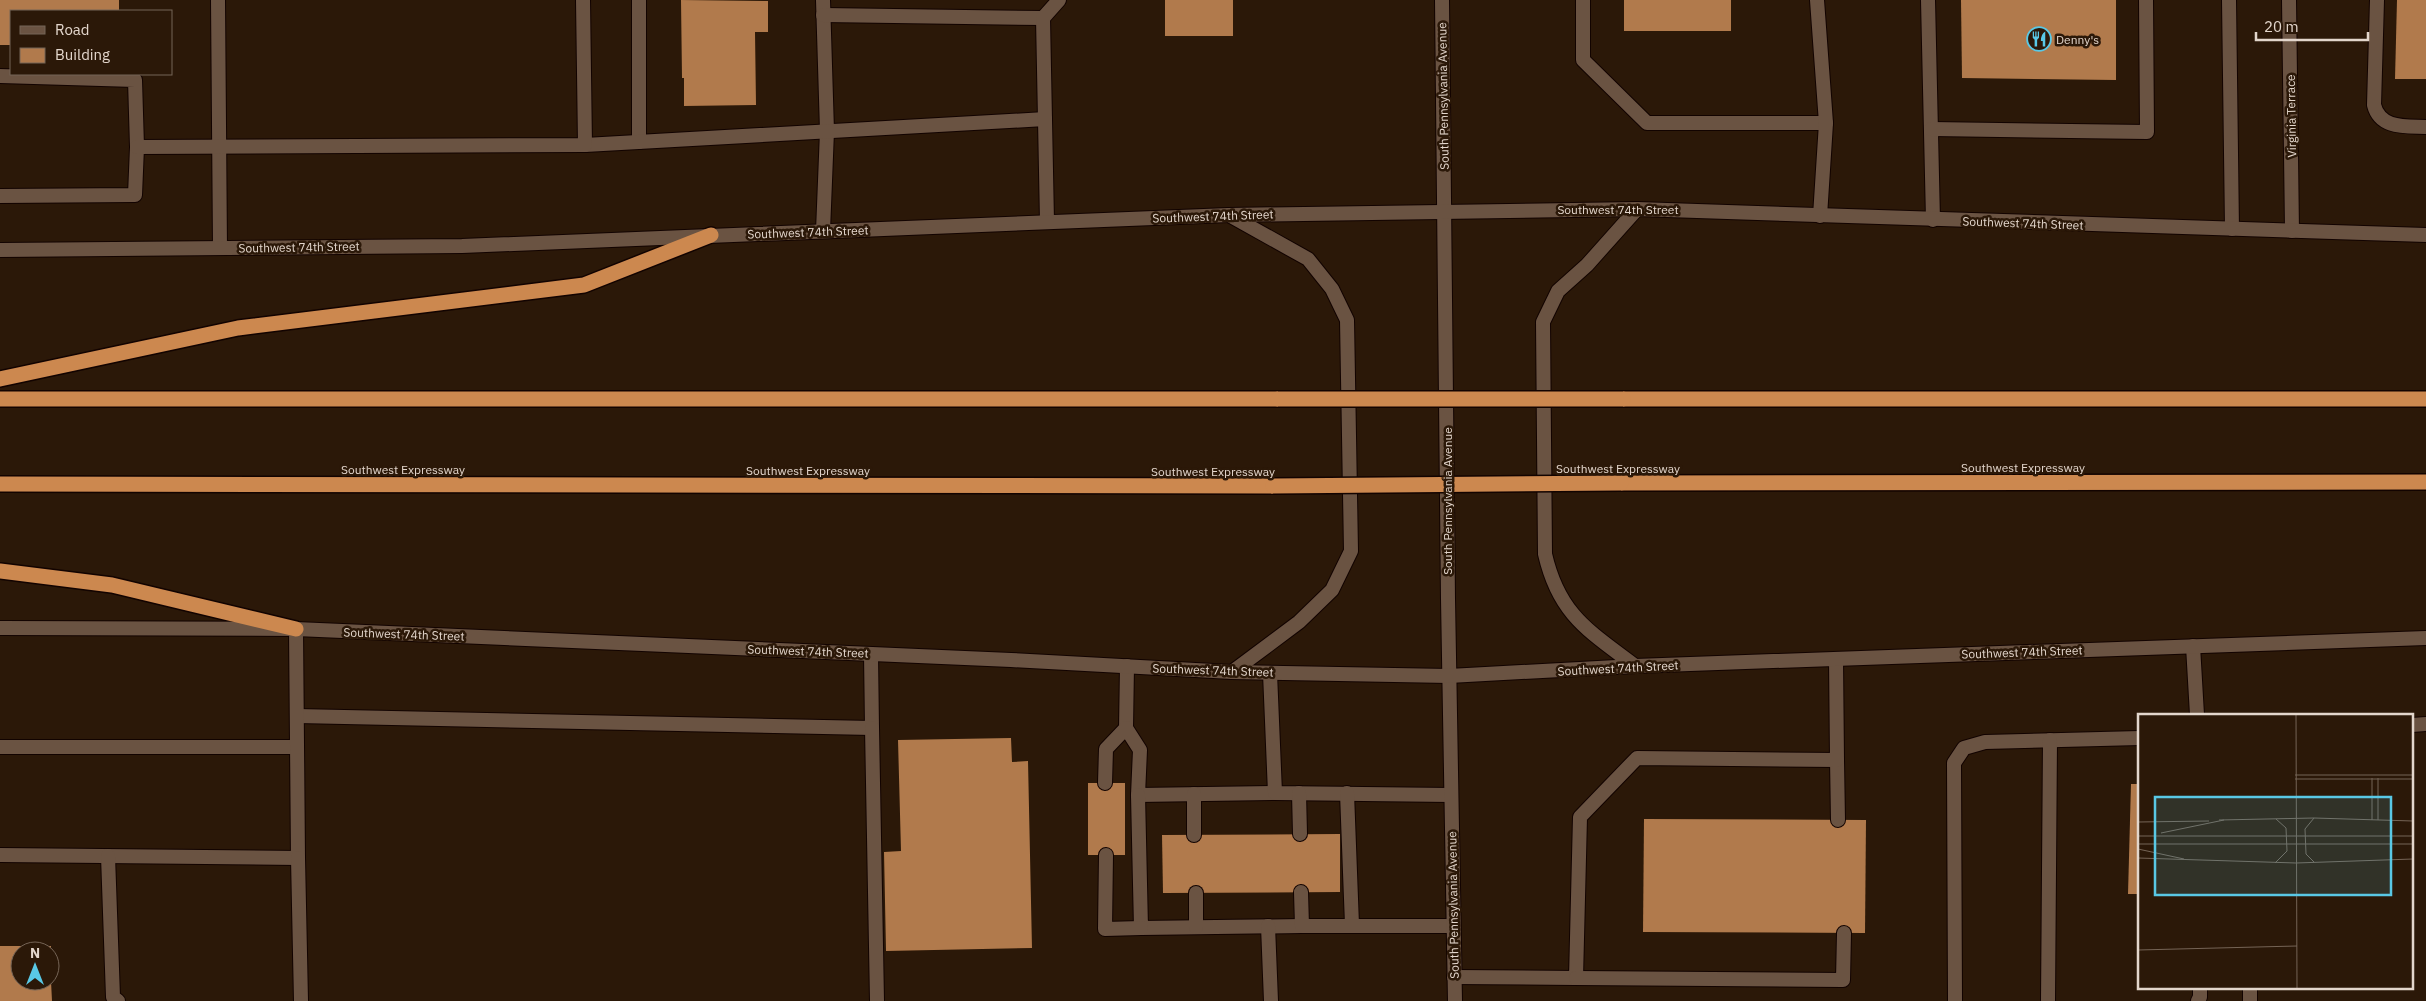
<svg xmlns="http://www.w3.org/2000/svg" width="2426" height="1001" font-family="'IBM Plex Sans',sans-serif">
<rect width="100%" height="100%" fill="#2b1808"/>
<!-- building -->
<g fill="#b17a4c">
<polygon points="0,0 119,0 119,11 11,11 11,45 0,45"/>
<polygon points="681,0 768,1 768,32 755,32 756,105 684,106 684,78 682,78"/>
<rect x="1165" y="0" width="68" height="36"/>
<rect x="1624" y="0" width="107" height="31"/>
<polygon points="1961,0 2116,0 2116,80 1962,78"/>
<polygon points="2397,0 2426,0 2426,79 2395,79"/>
<polygon points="1011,738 1012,762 1028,761 1032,948 886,951 884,852 901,851 898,740"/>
<rect x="1088" y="783" width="37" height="72"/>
<polygon points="2131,784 2140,784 2140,894 2128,894"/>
<polygon points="1644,819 1866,820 1865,933 1643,932"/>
<polygon points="1340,834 1340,892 1163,893 1162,835"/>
<polygon points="0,946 51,946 51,951 20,951 20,981 51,981 52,1001 0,1001"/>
</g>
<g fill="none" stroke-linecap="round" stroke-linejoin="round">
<!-- service casing -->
<g stroke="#120300" stroke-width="16">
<g id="service">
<polyline points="218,0 220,248"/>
<polyline points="639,0 639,142"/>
<polyline points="823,0 827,131 823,231"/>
<polyline points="1583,0 1583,60 1647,123 1826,123"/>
<polyline points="1817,0 1826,123 1820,216"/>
<polyline points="1928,0 1933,220"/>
<path d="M2377 0 2374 105C2380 129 2405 126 2426 127"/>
<polyline points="823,15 1043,18"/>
<polyline points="0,76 135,80 137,147 135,195 0,196"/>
<polyline points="1931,129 2147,132 2146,0"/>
<polyline points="585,145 1045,119"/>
<polyline points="137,147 585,145 583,0"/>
<polyline points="1047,222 1043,18 1059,0"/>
<polyline points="2193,646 2197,715"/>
<polyline points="1127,666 1126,728 1140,750 1138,795 1275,793"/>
<polyline points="1270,673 1275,793 1451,795"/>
<polyline points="297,716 872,728 871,654"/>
<polyline points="2412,725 2426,724"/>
<polyline points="872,728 877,1001"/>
<polyline points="0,747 297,747"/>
<polyline points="1837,760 1838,820"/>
<polyline points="1105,783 1106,749 1126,728"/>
<polyline points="1299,793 1300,834"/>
<polyline points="1347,793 1352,925"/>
<polyline points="1194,794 1194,835"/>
<polyline points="1138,795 1141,928 1302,926"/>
<polyline points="0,855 298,858 296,629"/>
<polyline points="1106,855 1105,929 1141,928"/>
<polyline points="108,856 113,997 118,1001"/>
<polyline points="298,858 301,1001"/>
<polyline points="1301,892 1302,926 1453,926"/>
<polyline points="1196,893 1196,927"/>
<polyline points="1268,926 1271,1001"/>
<polyline points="1454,977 1576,978 1580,817 1637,758 1837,760 1836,659"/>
<polyline points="1576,978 1843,980 1844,933"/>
<polyline points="1955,1001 1954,763 1964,748 1985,742 2140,738"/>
<polyline points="2048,1001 2050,740"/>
<polyline points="2198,1001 2200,997 2200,987"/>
<polyline points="2250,1001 2250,987"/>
</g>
</g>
<!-- minor casing -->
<g stroke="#120300" stroke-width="16">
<g id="minor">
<polyline points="2229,0 2232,229"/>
<polyline points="2289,0 2292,231"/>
</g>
</g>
<!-- secondary casing -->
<g stroke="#120300" stroke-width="16">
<g id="secondary">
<polyline points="1442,0 1448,599 1455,1001"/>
<polyline points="1229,215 1308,259 1332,289 1347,320 1351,551 1332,590 1299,622 1232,672"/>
<polyline points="0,250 462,246 1229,215 1637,209 2426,235"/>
<polyline points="0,628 296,629 1011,660 1232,672 1449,676 1635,666 2426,638"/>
<path d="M1635 666C1589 631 1559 615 1545 554L1543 322 1558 291 1587 265 1637 209"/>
</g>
</g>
<!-- motorway casing -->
<g stroke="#120300" stroke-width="18">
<g id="motorway">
<polyline points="0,379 238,328 584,285 711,235"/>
<polyline points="0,399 1278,399"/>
<polyline points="1623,399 2426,399"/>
<polyline points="1621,483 2426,482"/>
<polyline points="0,484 1273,486"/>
<polyline points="0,571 112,585 296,629"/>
</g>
</g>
<!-- service -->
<use href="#service" stroke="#6a5342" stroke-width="14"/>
<!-- minor -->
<use href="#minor" stroke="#6a5342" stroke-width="14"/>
<!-- secondary -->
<use href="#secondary" stroke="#6a5342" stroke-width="14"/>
<!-- motorway -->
<use href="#motorway" stroke="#cc884f" stroke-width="15"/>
<!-- motorway-bridge casing -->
<g stroke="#120300" stroke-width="18" stroke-linecap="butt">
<g id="motorway-bridge">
<polyline points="1278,399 1623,399"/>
<polyline points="1273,486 1621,483"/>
</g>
</g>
<!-- motorway-bridge -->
<use href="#motorway-bridge" stroke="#cc884f" stroke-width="15"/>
</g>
<!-- icons -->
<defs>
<g id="restaurant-ring" transform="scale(1.25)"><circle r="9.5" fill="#2b1808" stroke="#59c8e5" stroke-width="1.5"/><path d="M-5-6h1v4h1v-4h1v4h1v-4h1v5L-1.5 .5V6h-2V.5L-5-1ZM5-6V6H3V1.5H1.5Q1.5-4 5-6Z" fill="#59c8e5"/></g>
</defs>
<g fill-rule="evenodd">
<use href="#restaurant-ring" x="2039" y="39"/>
</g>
<g text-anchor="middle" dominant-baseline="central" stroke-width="5" stroke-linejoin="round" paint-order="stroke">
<!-- poi labels -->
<g font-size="12" fill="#e3d6cc" stroke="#2b1808" text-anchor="start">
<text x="2056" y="39">Denny's</text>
</g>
<!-- street labels -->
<g font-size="12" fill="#e3d6cc" stroke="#2b1808">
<text transform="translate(1443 96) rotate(-91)">South Pennsylvania Avenue</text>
<text transform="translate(2291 116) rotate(-91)">Virginia Terrace</text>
<text x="1618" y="209">Southwest 74th Street</text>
<text transform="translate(1213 216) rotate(-2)">Southwest 74th Street</text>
<text transform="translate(2023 223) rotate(2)">Southwest 74th Street</text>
<text transform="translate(808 232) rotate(-2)">Southwest 74th Street</text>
<text transform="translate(299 247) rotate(-1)">Southwest 74th Street</text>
<text x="2023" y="467">Southwest Expressway</text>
<text x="1618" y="468">Southwest Expressway</text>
<text x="403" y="469">Southwest Expressway</text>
<text x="808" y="470">Southwest Expressway</text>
<text x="1213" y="471">Southwest Expressway</text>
<text transform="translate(1447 501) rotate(-90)">South Pennsylvania Avenue</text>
<text transform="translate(404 634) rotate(2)">Southwest 74th Street</text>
<text transform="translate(808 651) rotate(2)">Southwest 74th Street</text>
<text transform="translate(2022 652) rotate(-2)">Southwest 74th Street</text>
<text transform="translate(1618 668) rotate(-3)">Southwest 74th Street</text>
<text transform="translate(1213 670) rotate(2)">Southwest 74th Street</text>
<text transform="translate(1453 905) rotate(-91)">South Pennsylvania Avenue</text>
</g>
</g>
<!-- overview -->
<g transform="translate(2138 714)">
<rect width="275" height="275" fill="#2b1808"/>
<path fill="none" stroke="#756456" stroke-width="1" d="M158 0 159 275M157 61H275M234 64V106M240 64V106M157 65H275M81 106 176 104 275 107M0 108 71 107M23 119 86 106M0 122H275M0 130H275M0 135 46 145M0 144 158 149 275 145M176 148 168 140 167 115 176 104M137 149 149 137 148 114 138 105M0 236 159 232"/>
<path fill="#59c8e5" fill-opacity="0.15" stroke="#59c8e5" stroke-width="2.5" d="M17 83H253V181H17Z"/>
<rect width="275" height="275" fill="none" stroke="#e3d6cc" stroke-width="2.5"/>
</g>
<!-- legend -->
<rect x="10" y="10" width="162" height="65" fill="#2b1808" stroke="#756456"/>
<rect x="20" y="26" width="25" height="8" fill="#6a5342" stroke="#756456"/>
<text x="55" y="35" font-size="15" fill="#e3d6cc">Road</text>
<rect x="20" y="48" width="25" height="15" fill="#b17a4c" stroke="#756456"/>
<text x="55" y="60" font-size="15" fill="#e3d6cc">Building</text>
<!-- north arrow -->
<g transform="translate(35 966)"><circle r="24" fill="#2b1808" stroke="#756456"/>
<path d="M0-4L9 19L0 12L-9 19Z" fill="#59c8e5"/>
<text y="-8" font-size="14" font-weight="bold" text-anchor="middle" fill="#e3d6cc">N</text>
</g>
<!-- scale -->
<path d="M2256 32v8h112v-8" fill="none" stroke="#e3d6cc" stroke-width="2.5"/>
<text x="2264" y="32" font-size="15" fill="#e3d6cc" stroke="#2b1808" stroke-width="4" paint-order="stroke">20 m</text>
</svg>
